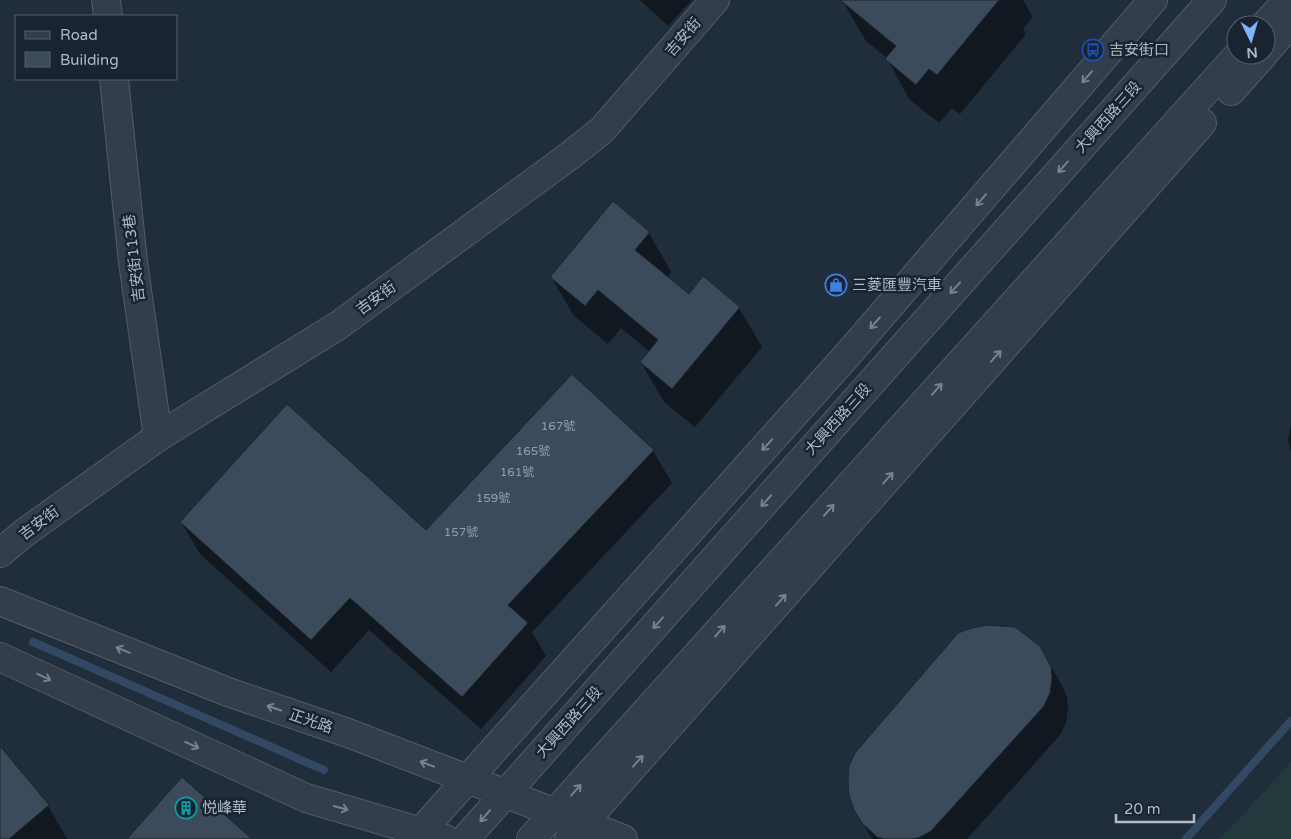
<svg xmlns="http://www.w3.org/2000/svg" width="1291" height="839" font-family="'Varela Round','Noto Sans TC',sans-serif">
<rect width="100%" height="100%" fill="#202d3b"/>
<!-- green -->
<polygon fill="#223a3c" points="1291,762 1291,839 1220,839"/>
<!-- shadow -->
<g fill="#0007">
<polygon points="640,0 692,0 668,26"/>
<polygon points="844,0 1023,0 1033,17 1023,29 1026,34 960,114 952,108 939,123 909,99 887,58 866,41 843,2"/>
<polygon points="649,233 671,272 667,278 689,296 704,278 739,308 762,347 695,427 664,402 641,362 650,352 621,328 608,344 574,316 551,277"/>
<polygon points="1291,425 1291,453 1288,440"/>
<polygon points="653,451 672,483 532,632 546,656 481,729 369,630 331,672 200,554 181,522 426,532"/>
<polygon points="1045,657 1063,687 1067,697 1068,708 1066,723 1060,735 967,839 872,839 855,809"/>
<polygon points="0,748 48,806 67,839 0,839"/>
</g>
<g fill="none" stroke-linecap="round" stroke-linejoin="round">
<!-- stream -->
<g stroke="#334864" stroke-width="8">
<polyline points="33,642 324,770"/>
<polyline points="1186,839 1291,721"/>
</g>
</g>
<!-- building -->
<g fill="#3c4b5b" stroke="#1c2532">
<polygon points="840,0 999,0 937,75 929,69 916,85 885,59 896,46"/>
<polygon points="613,201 650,232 635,250 689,294 703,276 740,307 672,389 640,362 658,340 598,290 585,306 550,277"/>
<polygon points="572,374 654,450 508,605 528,623 462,697 350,598 311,640 180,522 287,404 426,530"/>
<polygon points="987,625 1015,627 1040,646 1051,667 1052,678 1050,693 1044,706 931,831 918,838 912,839 884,839 877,837 862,823 854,810 849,795 848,781 849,766 855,753 958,633 972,628"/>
<polygon points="0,746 49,805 9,839 0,839"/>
<polygon points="182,777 252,839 127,839"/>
</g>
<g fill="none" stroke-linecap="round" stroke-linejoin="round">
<!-- minor casing -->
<g stroke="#525c69" stroke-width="30">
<g id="minor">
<polyline points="106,0 108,16"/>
<polyline points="1265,25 1288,0"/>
<polyline points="1266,51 1291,23"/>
<polyline points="114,79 133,262 158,437"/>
<polyline points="1231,91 1263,55"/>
<polyline points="0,553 24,533 158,437 339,325 568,157 602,130 715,0"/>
<polyline points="0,601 228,692 348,733 623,839"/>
<polyline points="0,657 306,798 445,839"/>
<polyline points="414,839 850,352 1153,0"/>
<polyline points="465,839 1212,0"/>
<polyline points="531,839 1238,55"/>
<polyline points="569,839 1202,123"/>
</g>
</g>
<!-- minor -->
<use href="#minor" stroke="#343e4b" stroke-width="28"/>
</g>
<!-- one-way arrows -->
<defs><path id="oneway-shaft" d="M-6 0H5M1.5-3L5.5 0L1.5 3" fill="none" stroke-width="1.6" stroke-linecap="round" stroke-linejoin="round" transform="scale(1.25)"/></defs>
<g stroke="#78828f">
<use href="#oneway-shaft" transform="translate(1087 77) rotate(131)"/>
<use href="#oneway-shaft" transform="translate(1063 167) rotate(132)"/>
<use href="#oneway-shaft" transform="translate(981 200) rotate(131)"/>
<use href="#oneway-shaft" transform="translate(955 288) rotate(132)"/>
<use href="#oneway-shaft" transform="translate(875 323) rotate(131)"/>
<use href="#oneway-shaft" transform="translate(996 356) rotate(-48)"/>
<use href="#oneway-shaft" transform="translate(937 389) rotate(-48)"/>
<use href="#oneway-shaft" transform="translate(767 445) rotate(132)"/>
<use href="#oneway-shaft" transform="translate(888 478) rotate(-48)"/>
<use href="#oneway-shaft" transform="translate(766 501) rotate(132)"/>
<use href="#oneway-shaft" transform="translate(829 510) rotate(-48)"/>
<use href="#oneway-shaft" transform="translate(781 600) rotate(-48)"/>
<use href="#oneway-shaft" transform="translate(658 623) rotate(132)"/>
<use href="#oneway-shaft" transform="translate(720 631) rotate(-48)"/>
<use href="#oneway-shaft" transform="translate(123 650) rotate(-158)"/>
<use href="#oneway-shaft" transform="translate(44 677) rotate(25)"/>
<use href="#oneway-shaft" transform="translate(274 708) rotate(-161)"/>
<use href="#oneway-shaft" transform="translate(192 745) rotate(25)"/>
<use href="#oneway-shaft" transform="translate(638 761) rotate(-48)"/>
<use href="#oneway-shaft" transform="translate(427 764) rotate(-159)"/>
<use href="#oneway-shaft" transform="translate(576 790) rotate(-48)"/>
<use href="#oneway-shaft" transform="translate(341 808) rotate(16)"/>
<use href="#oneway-shaft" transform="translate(485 816) rotate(131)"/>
</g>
<!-- icons -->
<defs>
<g id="bus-ring" transform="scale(1.125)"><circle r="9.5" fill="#1a2330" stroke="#1a4fb4" stroke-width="1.5"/><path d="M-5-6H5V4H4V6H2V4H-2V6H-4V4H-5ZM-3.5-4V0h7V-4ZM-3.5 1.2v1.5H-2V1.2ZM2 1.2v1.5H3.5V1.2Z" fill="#1a4fb4"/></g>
<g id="shop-ring" transform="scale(1.125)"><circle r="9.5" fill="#1a2330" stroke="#3f7fe0" stroke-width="1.5"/><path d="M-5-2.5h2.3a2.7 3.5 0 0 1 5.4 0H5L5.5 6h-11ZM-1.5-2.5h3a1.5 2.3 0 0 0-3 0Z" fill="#3f7fe0"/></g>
<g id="building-ring" transform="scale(1.125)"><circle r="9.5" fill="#1a2330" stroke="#0f9aa8" stroke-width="1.5"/><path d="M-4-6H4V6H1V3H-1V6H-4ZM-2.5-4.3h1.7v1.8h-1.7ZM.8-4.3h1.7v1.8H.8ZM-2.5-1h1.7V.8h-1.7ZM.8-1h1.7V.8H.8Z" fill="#0f9aa8"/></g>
</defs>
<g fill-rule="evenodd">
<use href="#bus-ring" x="1093" y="50"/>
<use href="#shop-ring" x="836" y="285"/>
<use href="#building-ring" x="186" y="808"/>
</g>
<g text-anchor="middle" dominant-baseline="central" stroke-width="5" stroke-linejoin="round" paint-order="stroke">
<!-- number labels -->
<g font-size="12" fill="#929eac">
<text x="558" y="426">167號</text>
<text x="533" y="451">165號</text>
<text x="517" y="472">161號</text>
<text x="493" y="498">159號</text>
<text x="461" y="532">157號</text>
</g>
<!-- street labels -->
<g font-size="15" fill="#afb9c7" stroke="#1a2330">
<text transform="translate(683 37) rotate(-49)">吉安街</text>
<text transform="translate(1108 117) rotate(-48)">大興西路三段</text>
<text transform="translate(134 258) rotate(-97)">吉安街113巷</text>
<text transform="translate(376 298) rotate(-36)">吉安街</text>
<text transform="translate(838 419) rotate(-48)">大興西路三段</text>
<text transform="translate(39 523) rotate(-37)">吉安街</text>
<text transform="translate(311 721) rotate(19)">正光路</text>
<text transform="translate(569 722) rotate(-48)">大興西路三段</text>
</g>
<!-- poi labels -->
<g font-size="15" fill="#afb9c7" stroke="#1a2330" text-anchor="start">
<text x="1109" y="50">吉安街口</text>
<text x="852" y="285">三菱匯豐汽車</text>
<text x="202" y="808">悦峰華</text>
</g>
</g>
<!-- legend -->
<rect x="15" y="15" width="162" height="65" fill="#1a2330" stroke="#565f6c"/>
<rect x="25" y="31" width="25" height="8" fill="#343e4b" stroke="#565f6c"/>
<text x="60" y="40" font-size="15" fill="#afb9c7">Road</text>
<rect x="25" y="52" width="25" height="15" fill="#3c4b5b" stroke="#565f6c"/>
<text x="60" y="65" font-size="15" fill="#afb9c7">Building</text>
<!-- north arrow -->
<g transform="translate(1251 40) rotate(175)"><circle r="24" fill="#1a2330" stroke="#565f6c"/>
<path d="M0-4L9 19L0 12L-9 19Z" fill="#7eb2fd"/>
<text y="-8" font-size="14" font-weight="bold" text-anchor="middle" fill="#afb9c7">N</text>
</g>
<!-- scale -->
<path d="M1116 814v8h78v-8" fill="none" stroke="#afb9c7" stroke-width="2.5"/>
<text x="1124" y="814" font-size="15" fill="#afb9c7" stroke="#1a2330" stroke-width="4" paint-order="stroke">20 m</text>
</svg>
